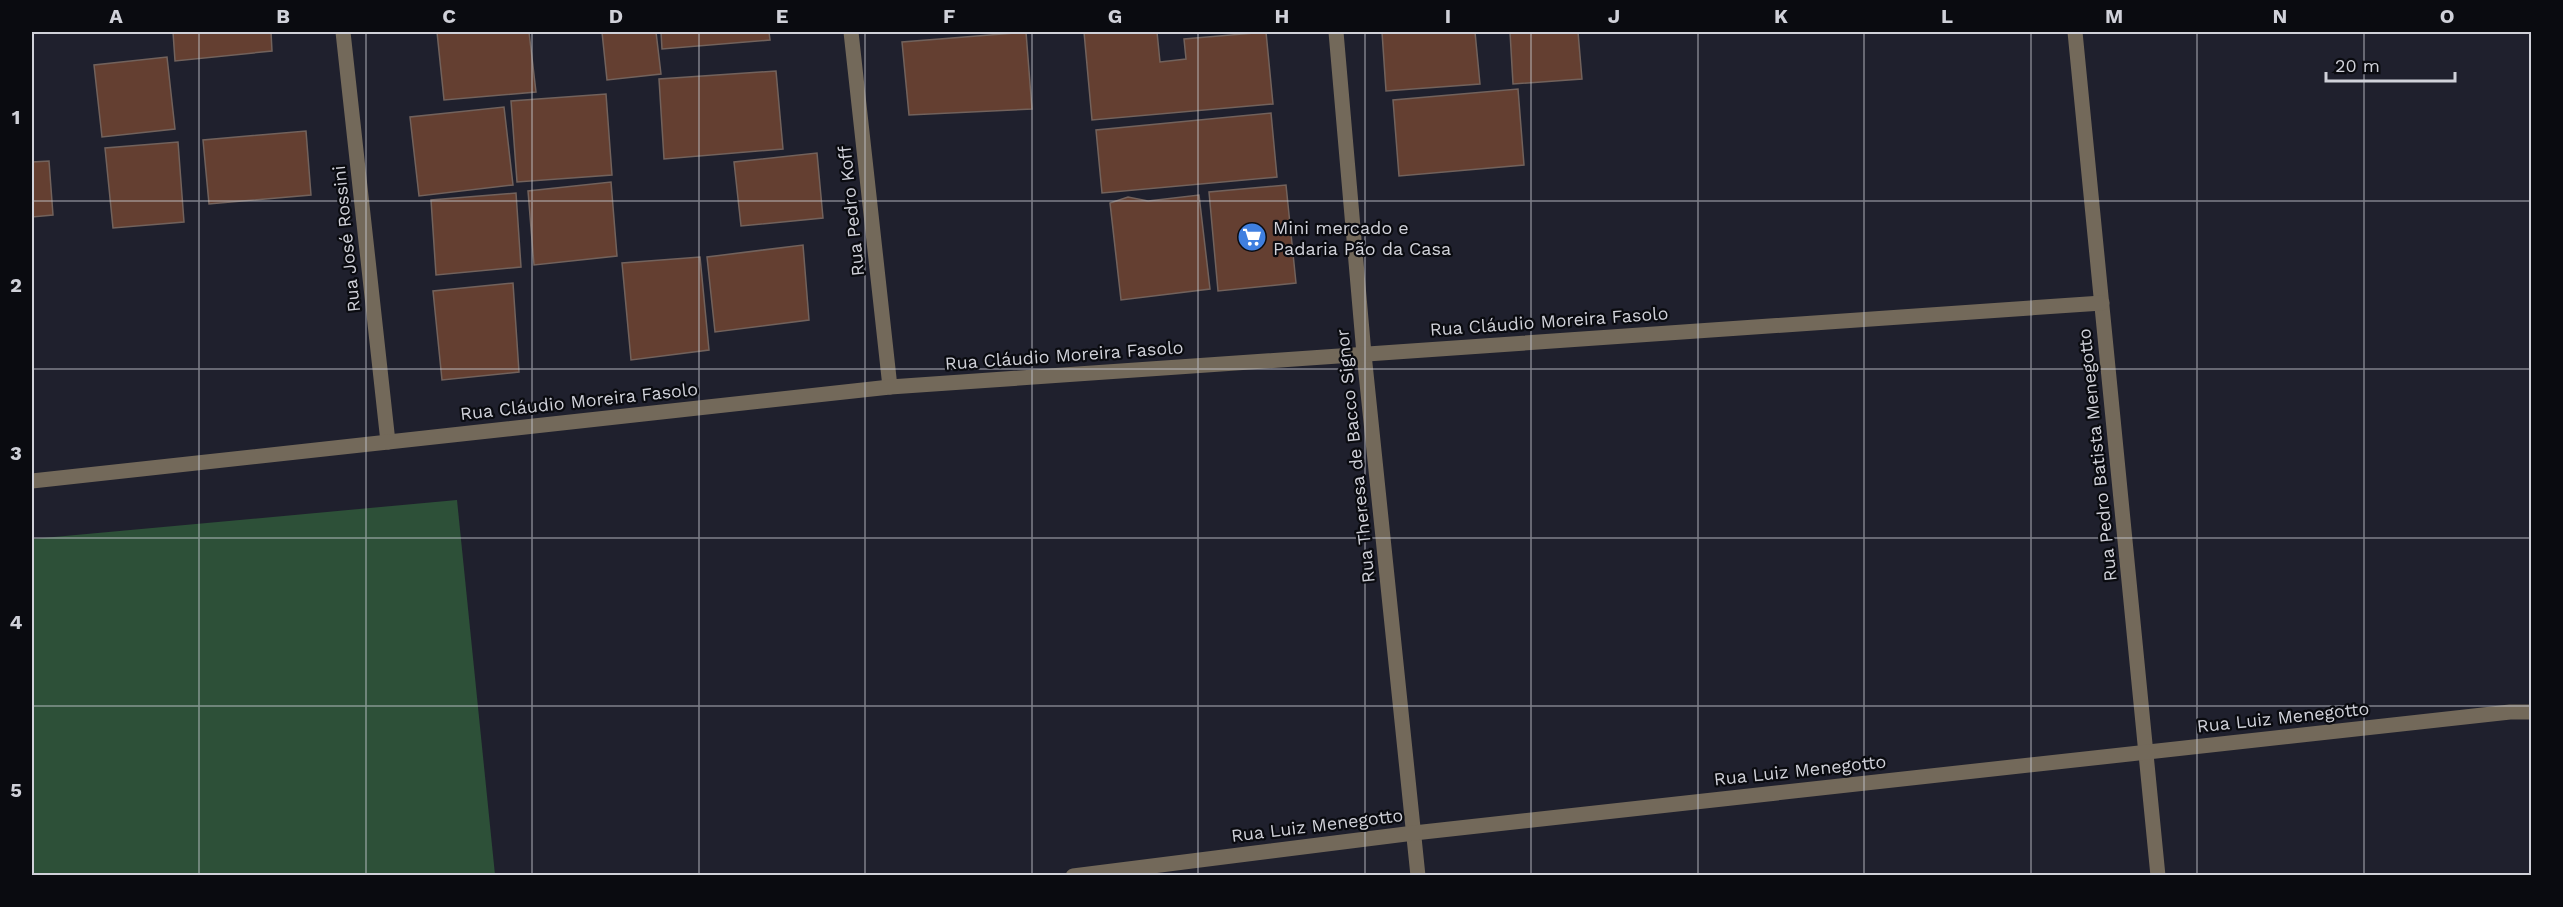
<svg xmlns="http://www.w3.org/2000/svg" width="2563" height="907" font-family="'Work Sans',sans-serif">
<rect width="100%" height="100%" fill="#1f202d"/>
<!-- forest -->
<polygon fill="#2d5038" points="457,500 495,875 32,875 32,539"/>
<!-- building -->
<g fill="#643f31" stroke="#72625c" stroke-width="1.5">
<polygon points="173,32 271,32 272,51 175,61"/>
<polygon points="437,32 529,32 536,92 444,100"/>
<polygon points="602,32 656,32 661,74 607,80"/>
<polygon points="661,32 769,32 770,40 662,49"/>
<polygon points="1026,32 1032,109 909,115 902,42"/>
<polygon points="1084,32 1157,32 1160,62 1186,59 1184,39 1266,32 1273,104 1092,120"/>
<polygon points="1382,32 1475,32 1480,84 1386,91"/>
<polygon points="1510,32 1578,32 1582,79 1513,84"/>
<polygon points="167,57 175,129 102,137 94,65"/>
<polygon points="776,71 783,149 664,159 659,79"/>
<polygon points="1518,89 1524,165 1399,176 1393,100"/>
<polygon points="606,94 612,175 517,182 511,101"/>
<polygon points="504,107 513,185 419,196 410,117"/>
<polygon points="1271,113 1277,177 1102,193 1096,130"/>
<polygon points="306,131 311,195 209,204 203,140"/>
<polygon points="178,142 184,222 113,228 105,148"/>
<polygon points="817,153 823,218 741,226 734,162"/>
<polygon points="49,161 53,215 32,217 32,162"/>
<polygon points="611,182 617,256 534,265 528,191"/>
<polygon points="1286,185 1296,283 1218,291 1209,192"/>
<polygon points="516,193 521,267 436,275 431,200"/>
<polygon points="1199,195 1210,289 1121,300 1110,203 1128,197 1148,201"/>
<polygon points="803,245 809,320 715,332 707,257"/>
<polygon points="700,257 709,350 631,360 622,263"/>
<polygon points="513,283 519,372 442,380 433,291"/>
</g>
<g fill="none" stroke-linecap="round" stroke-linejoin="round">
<!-- minor -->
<g stroke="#73695a" stroke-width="15">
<polyline points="343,32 388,442"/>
<polyline points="851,32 890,387"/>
<polyline points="1336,32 1364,354 1418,876"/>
<polyline points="2075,32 2158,876"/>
<polyline points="32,481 890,387 2102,303"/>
<polyline points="1073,876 1414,833 2510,712 2532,712"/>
</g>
</g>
<!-- grid -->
<path fill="none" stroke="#d0d1d9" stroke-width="1.5" stroke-opacity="0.55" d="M199 32V876M366 32V876M532 32V876M699 32V876M865 32V876M1032 32V876M1198 32V876M1365 32V876M1531 32V876M1698 32V876M1864 32V876M2031 32V876M2197 32V876M2364 32V876M32 201H2532M32 369H2532M32 538H2532M32 706H2532"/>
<!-- icons -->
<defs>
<g id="supermarket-disc" transform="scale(1.5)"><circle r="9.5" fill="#3f7fe0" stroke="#0a0b10"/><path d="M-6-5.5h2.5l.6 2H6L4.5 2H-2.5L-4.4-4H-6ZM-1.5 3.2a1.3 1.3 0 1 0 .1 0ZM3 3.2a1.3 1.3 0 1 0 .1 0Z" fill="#fff"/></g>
</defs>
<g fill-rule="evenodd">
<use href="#supermarket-disc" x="1252" y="237"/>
</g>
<g text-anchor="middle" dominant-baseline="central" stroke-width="4.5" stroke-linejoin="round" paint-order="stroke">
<!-- street labels -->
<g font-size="18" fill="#d0d1d9" stroke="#0a0b10">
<text transform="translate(851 211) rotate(-96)">Rua Pedro Koff</text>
<text transform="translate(346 239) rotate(-96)">Rua José Rossini</text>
<text transform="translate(1549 321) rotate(-4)">Rua Cláudio Moreira Fasolo</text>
<text transform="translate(1064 355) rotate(-4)">Rua Cláudio Moreira Fasolo</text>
<text transform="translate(579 401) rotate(-6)">Rua Cláudio Moreira Fasolo</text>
<text transform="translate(2097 455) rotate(-96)">Rua Pedro Batista Menegotto</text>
<text transform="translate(1355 456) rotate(-96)">Rua Theresa de Bacco Signor</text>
<text transform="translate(2283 717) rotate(-6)">Rua Luiz Menegotto</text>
<text transform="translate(1800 770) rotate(-6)">Rua Luiz Menegotto</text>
<text transform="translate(1317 825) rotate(-7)">Rua Luiz Menegotto</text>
</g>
<!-- poi labels -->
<g font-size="18" fill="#d0d1d9" stroke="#0a0b10" text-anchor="start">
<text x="1273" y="227">Mini mercado e<tspan x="1273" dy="21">Padaria Pão da Casa</tspan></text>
</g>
</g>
<!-- border -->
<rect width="2563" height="907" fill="none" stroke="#0a0b10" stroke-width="66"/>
<!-- scale -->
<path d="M2326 72v9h129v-9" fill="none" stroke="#d0d1d9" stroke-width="3"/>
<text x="2335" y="72" font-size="18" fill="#d0d1d9" stroke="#0a0b10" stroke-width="4.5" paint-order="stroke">20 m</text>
<rect x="33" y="33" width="2497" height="841" fill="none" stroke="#d0d1d9" stroke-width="2"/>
<g font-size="20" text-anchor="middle" font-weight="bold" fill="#d0d1d9">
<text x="116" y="23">A</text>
<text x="283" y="23">B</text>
<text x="449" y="23">C</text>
<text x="616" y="23">D</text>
<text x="782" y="23">E</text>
<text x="949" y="23">F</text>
<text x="1115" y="23">G</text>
<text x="1282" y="23">H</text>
<text x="1448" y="23">I</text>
<text x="1614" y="23">J</text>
<text x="1781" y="23">K</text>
<text x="1947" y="23">L</text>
<text x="2114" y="23">M</text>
<text x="2280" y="23">N</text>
<text x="2447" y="23">O</text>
<text x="16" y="124">1</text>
<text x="16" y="292">2</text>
<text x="16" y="460">3</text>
<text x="16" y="629">4</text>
<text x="16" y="797">5</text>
</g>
</svg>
